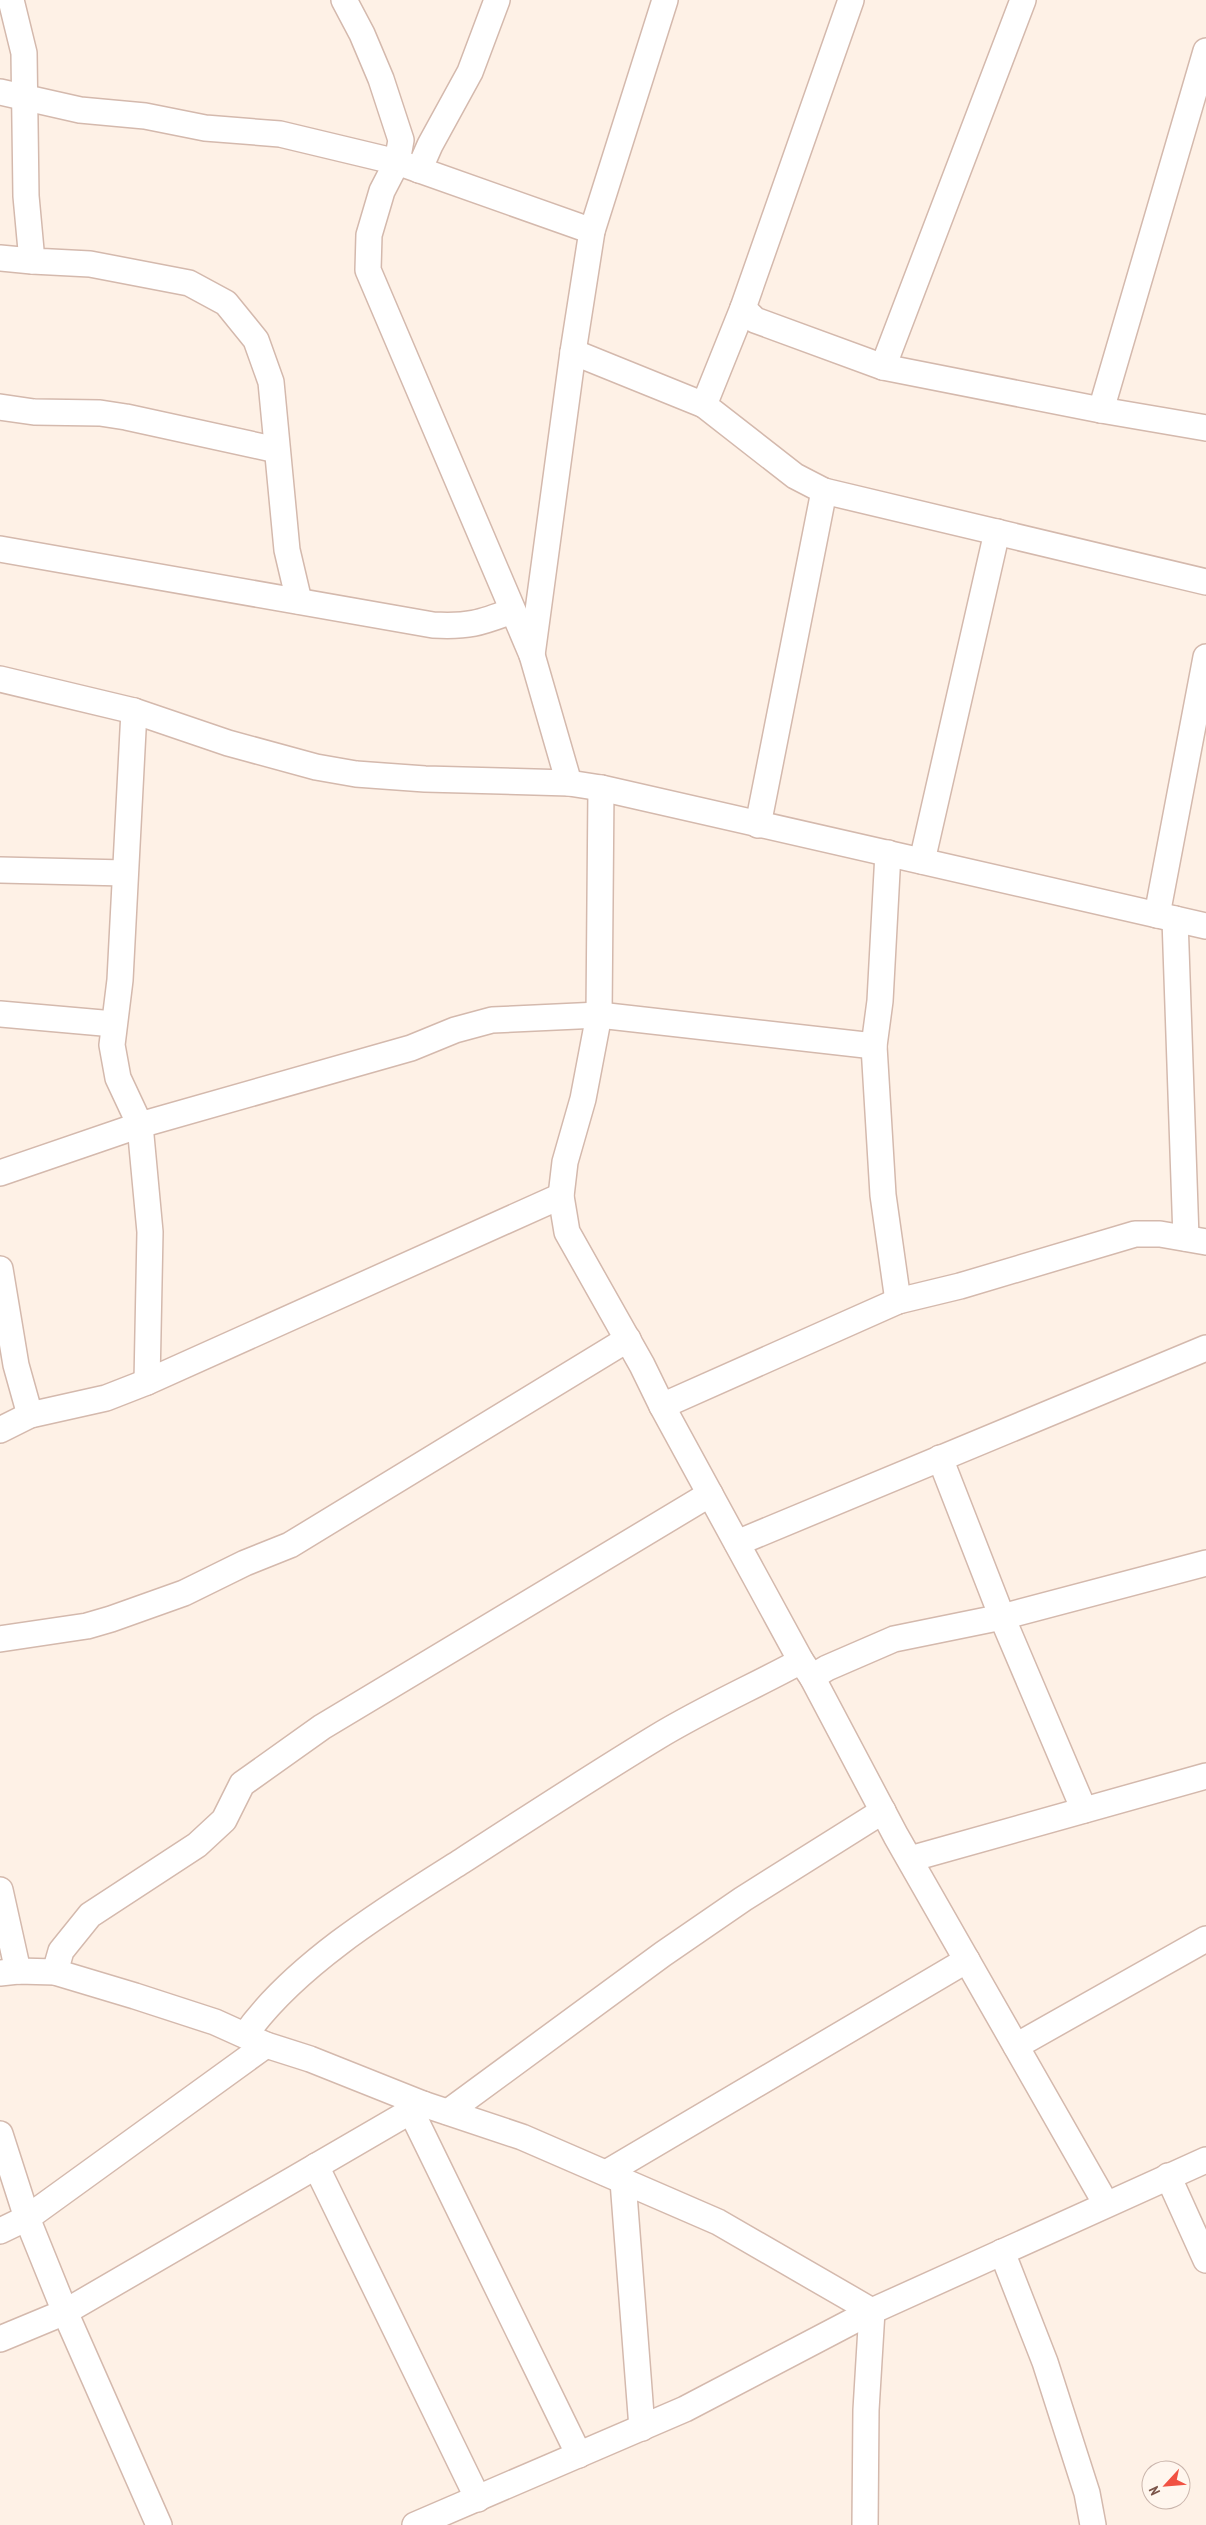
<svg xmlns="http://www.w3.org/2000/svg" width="1206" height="2525" font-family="'PT Sans Narrow',sans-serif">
<rect width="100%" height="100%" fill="#fef1e6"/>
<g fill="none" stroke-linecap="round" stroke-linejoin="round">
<!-- minor casing -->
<g stroke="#d4b9ad" stroke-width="28">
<g id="minor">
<polyline points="11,0 24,53 26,196 32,261 90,264 189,283 226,303 256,340 271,382 287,550 299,601"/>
<polyline points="344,0 362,34 381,79 401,140 397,162 382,191 369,235 368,270 532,655 569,783"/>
<polyline points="851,0 743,308 704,405 795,476 824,491 1206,582"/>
<polyline points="0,92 80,110 145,116 205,128 280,134 397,162 592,231"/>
<polyline points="419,170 430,145 470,72 497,0"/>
<polyline points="0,258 32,261"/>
<polyline points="743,308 755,320 883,367 1101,410 1206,428"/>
<polyline points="573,352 704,405"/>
<polyline points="883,367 1023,0"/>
<polyline points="0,407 34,412 100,413 126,417 277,450"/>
<polyline points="1101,410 1206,51"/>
<path d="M0 549 433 625C468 627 480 623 512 611"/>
<polyline points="532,655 573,352 592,231 665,0"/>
<polyline points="0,679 134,711 228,743 316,767 356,774 425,779 569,783 601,788 1206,926"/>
<polyline points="134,711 120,980 112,1045 118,1078 140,1125 150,1232 147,1382"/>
<polyline points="601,788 599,1015 583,1099 565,1162 561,1196 567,1232 642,1365 662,1406 801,1661 812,1677 896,1836 1106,2204"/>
<polyline points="758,825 824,491"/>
<polyline points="888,853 880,1001 874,1046 883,1195 898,1301"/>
<polyline points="922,861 997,532"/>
<polyline points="0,870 125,873"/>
<polyline points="1157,915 1206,657"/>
<polyline points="1175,919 1186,1238"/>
<polyline points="0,1014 114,1024"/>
<polyline points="0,1173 140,1125 411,1048 455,1030 492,1020 599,1015 874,1046"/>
<polyline points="0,1269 16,1365 30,1415"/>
<polyline points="662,1406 898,1301 960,1286 1135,1234 1160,1234 1206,1242"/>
<polyline points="0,1430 30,1415 106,1398 147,1382 561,1196"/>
<polyline points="940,1458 1002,1617 1084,1810"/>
<polyline points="737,1543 1206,1348"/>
<polyline points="0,1639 87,1626 111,1619 184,1593 245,1563 290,1545 628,1339"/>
<polyline points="812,1677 827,1668 894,1639 1002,1617 1206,1563"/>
<polyline points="910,1859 1206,1776"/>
<polyline points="0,1890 18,1971"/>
<polyline points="55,1972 61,1951 90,1915 197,1845 224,1820 242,1784 322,1727 710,1494"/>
<polyline points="0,1973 18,1971 55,1972 135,1996 215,2022 266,2045 310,2059 423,2104 522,2137 718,2222 872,2311 866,2410 865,2525"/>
<path d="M245 2035C295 1964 389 1907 462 1861 527 1819 591 1777 657 1737 703 1709 753 1687 801 1661"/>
<polyline points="1016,2046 1206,1939"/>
<polyline points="411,2111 579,2455"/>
<polyline points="448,2112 663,1954 743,1899 883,1811"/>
<polyline points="0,2134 27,2218 65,2312 159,2525"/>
<polyline points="316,2166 478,2499"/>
<polyline points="606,2173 967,1960"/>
<polyline points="1168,2176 1206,2260"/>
<polyline points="623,2181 642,2428"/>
<polyline points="0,2231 27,2218 266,2045"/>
<polyline points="1002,2252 1045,2362 1087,2493 1093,2525"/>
<polyline points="0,2339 65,2312 423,2104"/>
<polyline points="415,2525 685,2409 872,2311 1206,2160"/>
</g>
</g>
<!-- minor -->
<use href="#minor" stroke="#fff" stroke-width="25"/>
</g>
<!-- north arrow -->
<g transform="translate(1166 2485) rotate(244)"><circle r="24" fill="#fff6ee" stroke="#cab5ac"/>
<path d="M0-4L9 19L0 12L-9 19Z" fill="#f15142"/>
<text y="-8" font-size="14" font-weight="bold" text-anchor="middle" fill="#7a5348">N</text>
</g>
</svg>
